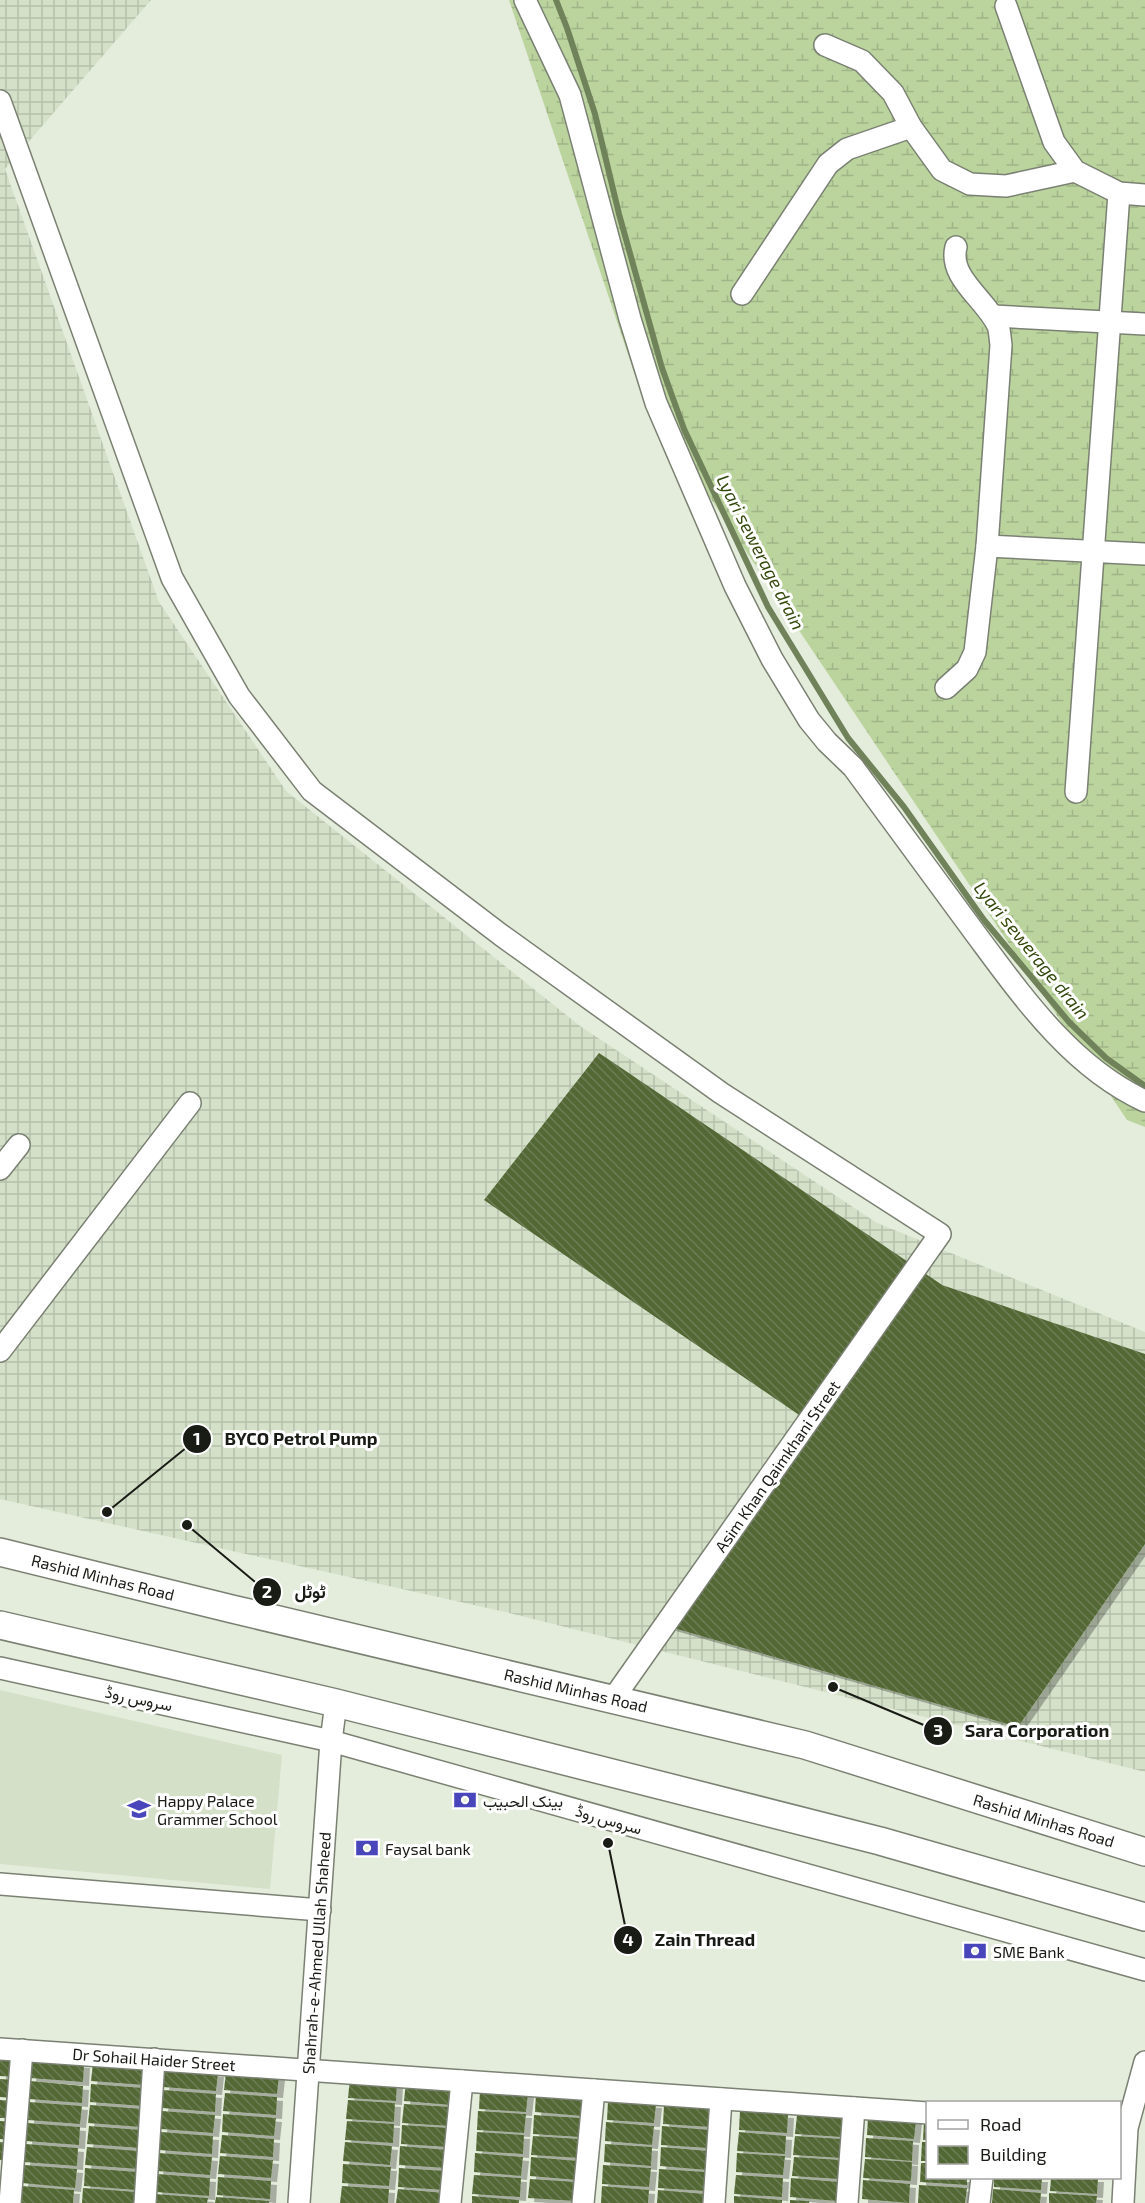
<svg xmlns="http://www.w3.org/2000/svg" width="1145" height="2203" font-family="'Exo 2',Vazirmatn,sans-serif">
<defs>
<pattern id="industrial-grid" width="8" height="8" patternUnits="userSpaceOnUse" patternTransform="scale(1.5)"><rect width="8" height="8" fill="#d5e0c9"/><path d="M0 4h8M4 0v8" fill="none" stroke="#b6c0ac"/></pattern>
<pattern id="wetland-marsh" width="20" height="14" patternUnits="userSpaceOnUse" patternTransform="scale(1.5)"><rect width="20" height="14" fill="#bbd49e"/><path d="M1 5h8M5 5V1M11 12h8M15 12V8" fill="none" stroke="#a0b587"/></pattern>
<pattern id="building-back-hatch" width="6" height="6" patternUnits="userSpaceOnUse" patternTransform="scale(1.5)"><rect width="6" height="6" fill="#526834"/><path d="M-1 5l2 2M0 0l6 6M5-1l2 2" fill="none" stroke="#6c7d55"/></pattern>
<filter id="shadow"><feDropShadow dx="6" dy="4" stdDeviation="0" flood-color="#0004"/></filter>
</defs>
<rect width="100%" height="100%" fill="#e4ecdb"/>
<!-- built -->
<polygon fill="#d5e0c9" points="0,1690 282,1755 270,1889 0,1864"/>
<!-- industrial -->
<polygon fill="url(#industrial-grid)" points="0,0 151,0 5,169 159,602 286,791 580,1026 877,1223 1145,1332 1145,1772 505,1612 0,1499"/>
<!-- wetland -->
<polygon fill="url(#wetland-marsh)" points="509,0 1145,0 1145,1127 1127,1120 642,396"/>
<g fill="none" stroke-linecap="round" stroke-linejoin="round">
<!-- stream -->
<polyline stroke="#70825a" stroke-width="6" points="556,0 567,28 595,114 619,214 662,368 684,429 768,607 848,738 904,807 984,920 1069,1022 1106,1058 1145,1086"/>
</g>
<!-- building -->
<g fill="url(#building-back-hatch)" filter="url(#shadow)">
<polygon points="599,1053 942,1285 1145,1354 1145,1544 1018,1727 670,1627 808,1421 484,1200"/>
<polygon points="0,2058 16,2059 15,2077 0,2076"/>
<polygon points="32,2060 84,2064 83,2082 30,2078"/>
<polygon points="93,2063 145,2067 144,2085 91,2081"/>
<polygon points="165,2069 218,2073 216,2091 163,2087"/>
<polygon points="226,2072 279,2076 277,2094 224,2090"/>
<polygon points="0,2079 15,2080 14,2098 0,2097"/>
<polygon points="350,2079 397,2082 396,2101 348,2098"/>
<polygon points="30,2081 83,2086 82,2103 29,2099"/>
<polygon points="406,2082 453,2086 451,2105 404,2101"/>
<polygon points="91,2084 144,2088 143,2106 90,2102"/>
<polygon points="163,2090 216,2094 215,2112 162,2108"/>
<polygon points="480,2090 528,2093 526,2112 479,2109"/>
<polygon points="225,2093 277,2097 276,2115 223,2111"/>
<polygon points="536,2093 583,2097 582,2116 535,2112"/>
<polygon points="0,2100 14,2101 12,2118 0,2118"/>
<polygon points="348,2100 395,2103 394,2122 346,2119"/>
<polygon points="608,2101 656,2104 654,2123 607,2120"/>
<polygon points="29,2102 82,2106 80,2124 28,2120"/>
<polygon points="404,2104 451,2107 450,2126 402,2123"/>
<polygon points="90,2105 143,2109 141,2127 88,2123"/>
<polygon points="664,2105 711,2108 710,2127 663,2124"/>
<polygon points="162,2111 215,2115 213,2133 161,2129"/>
<polygon points="478,2111 526,2114 524,2133 477,2130"/>
<polygon points="740,2111 788,2114 787,2133 739,2130"/>
<polygon points="223,2114 276,2118 274,2136 222,2132"/>
<polygon points="534,2115 581,2118 580,2137 533,2134"/>
<polygon points="797,2115 844,2118 842,2137 795,2134"/>
<polygon points="868,2117 916,2120 914,2139 867,2135"/>
<polygon points="0,2121 12,2122 11,2140 0,2139"/>
<polygon points="347,2121 394,2124 393,2143 345,2140"/>
<polygon points="924,2121 928,2121 928,2140 923,2140"/>
<polygon points="606,2122 654,2126 652,2145 605,2141"/>
<polygon points="27,2123 80,2127 79,2145 26,2141"/>
<polygon points="402,2125 450,2128 448,2147 401,2144"/>
<polygon points="89,2126 141,2130 140,2148 87,2144"/>
<polygon points="662,2126 710,2130 708,2148 661,2145"/>
<polygon points="161,2132 213,2136 212,2154 159,2150"/>
<polygon points="477,2132 524,2135 523,2154 476,2151"/>
<polygon points="739,2132 786,2136 785,2154 737,2151"/>
<polygon points="222,2135 274,2139 273,2157 220,2153"/>
<polygon points="533,2136 580,2139 579,2158 531,2155"/>
<polygon points="795,2136 842,2139 841,2158 793,2155"/>
<polygon points="866,2138 913,2141 912,2161 865,2157"/>
<polygon points="0,2142 10,2143 9,2161 0,2160"/>
<polygon points="345,2142 392,2146 390,2165 343,2161"/>
<polygon points="922,2142 928,2142 928,2161 921,2161"/>
<polygon points="26,2144 78,2148 77,2166 24,2162"/>
<polygon points="605,2144 652,2147 651,2166 604,2162"/>
<polygon points="400,2146 448,2150 446,2168 399,2165"/>
<polygon points="87,2147 139,2151 138,2169 85,2165"/>
<polygon points="661,2147 708,2151 707,2170 660,2166"/>
<polygon points="159,2153 212,2157 210,2175 157,2171"/>
<polygon points="475,2153 523,2157 521,2176 474,2172"/>
<polygon points="737,2153 785,2156 783,2175 736,2172"/>
<polygon points="220,2156 273,2160 271,2178 218,2174"/>
<polygon points="531,2157 578,2161 577,2180 530,2176"/>
<polygon points="794,2157 841,2160 839,2179 792,2176"/>
<polygon points="865,2159 912,2162 911,2181 863,2178"/>
<polygon points="921,2163 928,2163 928,2178 967,2178 967,2185 920,2182"/>
<polygon points="343,2164 391,2167 389,2186 342,2183"/>
<polygon points="24,2165 77,2169 75,2188 22,2183"/>
<polygon points="603,2165 651,2168 649,2187 602,2184"/>
<polygon points="85,2168 138,2172 136,2190 84,2186"/>
<polygon points="399,2168 446,2171 445,2190 398,2187"/>
<polygon points="659,2169 706,2172 705,2191 658,2188"/>
<polygon points="157,2174 210,2178 209,2196 156,2192"/>
<polygon points="474,2175 521,2178 520,2197 472,2194"/>
<polygon points="736,2175 783,2178 782,2197 734,2194"/>
<polygon points="218,2177 271,2181 270,2199 217,2195"/>
<polygon points="791,2178 839,2182 837,2201 790,2197"/>
<polygon points="994,2178 1042,2178 1041,2190 994,2187"/>
<polygon points="1051,2178 1098,2178 1097,2194 1050,2191"/>
<polygon points="530,2179 577,2182 576,2201 528,2198"/>
<polygon points="863,2180 910,2184 909,2203 862,2199"/>
<polygon points="919,2185 967,2188 965,2203 918,2203"/>
<polygon points="22,2186 74,2190 73,2203 20,2203"/>
<polygon points="342,2186 389,2189 388,2203 340,2203"/>
<polygon points="602,2186 649,2190 648,2203 601,2203"/>
<polygon points="83,2188 136,2192 135,2203 82,2203"/>
<polygon points="398,2189 445,2193 444,2203 396,2203"/>
<polygon points="993,2189 1041,2193 1040,2203 992,2203"/>
<polygon points="658,2190 705,2194 705,2203 657,2203"/>
<polygon points="1049,2193 1097,2196 1096,2203 1049,2203"/>
<polygon points="155,2194 208,2198 207,2203 154,2203"/>
<polygon points="472,2196 519,2200 519,2203 472,2203"/>
<polygon points="734,2196 782,2200 782,2203 734,2203"/>
<polygon points="216,2197 269,2201 269,2203 215,2203"/>
<polygon points="790,2200 809,2201 809,2203 790,2203"/>
</g>
<g fill="none" stroke-linecap="round" stroke-linejoin="round">
<!-- minor casing -->
<g stroke="#7a8172" stroke-width="24">
<g id="minor">
<path d="M525 0 570 95 630 319 656 403 735 586 772 659 809 720 827 742 853 767C894 822 934 878 975 933 1022 996 1071 1067 1145 1101"/>
<polyline points="1006,6 1054,142 1075,171 1119,193 1145,195"/>
<polyline points="825,45 862,61 893,93 911,127 942,170 970,184 1006,186 1075,171"/>
<polyline points="0,101 172,578 239,696 312,791 501,935 721,1093 940,1234 613,1699"/>
<polyline points="742,294 828,164 847,149 911,127"/>
<polyline points="993,316 1145,324"/>
<polyline points="987,546 1145,554"/>
<path d="M946 688 967 669 975 652 987 546 1001 345C1000 339 1000 331 998 326 987 300 948 278 956 247"/>
<polyline points="1076,792 1119,193"/>
<polyline points="0,1169 19,1145"/>
<polyline points="0,1351 190,1103"/>
<polyline points="0,1668 331,1741 1145,1970"/>
<polyline points="0,1884 320,1910"/>
<polyline points="0,2049 928,2113"/>
<polyline points="10,2203 22,2050"/>
<polyline points="145,2203 154,2059"/>
<polyline points="299,2203 331,1741 336,1703"/>
<polyline points="450,2203 462,2081"/>
<polyline points="583,2203 594,2090"/>
<polyline points="714,2203 721,2099"/>
<polyline points="847,2203 854,2108"/>
<polyline points="979,2203 982,2178"/>
<polyline points="1123,2203 1127,2128 1145,2062"/>
</g>
</g>
<!-- major casing -->
<g stroke="#7a8172" stroke-width="30">
<g id="major">
<polyline points="0,1552 232,1609 805,1745 1145,1852"/>
<polyline points="0,1625 336,1703 880,1841 1145,1917"/>
</g>
</g>
<!-- minor -->
<use href="#minor" stroke="#fff" stroke-width="21"/>
<!-- major -->
<use href="#major" stroke="#fff" stroke-width="27"/>
</g>
<!-- icons -->
<defs>
<g id="bank-bare" transform="scale(1.8)"><path d="M-6-4H6V4H-6ZM0-2.3a2.3 2.3 0 1 0 0 4.6a2.3 2.3 0 1 0 0-4.6Z" fill="#4946bc" stroke="#fff" stroke-width="2.5" paint-order="stroke"/></g>
<g id="school-bare" transform="scale(1.8)"><path d="M0-5L7-2L0 1L-7-2ZM-4 1L0 2.5L4 1V4Q0 6-4 4Z" fill="#4946bc" stroke="#fff" stroke-width="2.5" paint-order="stroke"/></g>
</defs>
<g fill-rule="evenodd">
<use href="#bank-bare" x="465" y="1800"/>
<use href="#school-bare" x="139" y="1809"/>
<use href="#bank-bare" x="367" y="1848"/>
<use href="#bank-bare" x="975" y="1951"/>
</g>
<g text-anchor="middle" dominant-baseline="central" stroke-width="6" stroke-linejoin="round" paint-order="stroke">
<!-- street labels -->
<g font-size="16" fill="#191b15" stroke="#fff">
<text transform="translate(777 1466) rotate(-55)">Asim Khan Qaimkhani Street</text>
<text transform="translate(103 1577) rotate(14)">Rashid Minhas Road</text>
<text transform="translate(576 1690) rotate(13)">Rashid Minhas Road</text>
<text transform="translate(139 1698) rotate(12)">سروس روڈ</text>
<text transform="translate(609 1819) rotate(16)">سروس روڈ</text>
<text transform="translate(1044 1820) rotate(17)">Rashid Minhas Road</text>
<text transform="translate(316 1953) rotate(-86)">Shahrah-e-Ahmed Ullah Shaheed</text>
<text transform="translate(154 2059) rotate(4)">Dr Sohail Haider Street</text>
</g>
<!-- poi labels -->
<g font-size="16" fill="#191b15" stroke="#fff" text-anchor="start">
<text x="157" y="1800">Happy Palace<tspan x="157" dy="18">Grammer School</tspan></text>
<text x="483" y="1800">بينک الحبيب</text>
<text x="385" y="1848">Faysal bank</text>
<text x="993" y="1951">SME Bank</text>
</g>
<!-- water labels -->
<g font-size="18" font-style="italic" fill="#32480b" stroke="#fff">
<text transform="translate(761 552) rotate(63)">Lyari sewerage drain</text>
<text transform="translate(1032 950) rotate(51)">Lyari sewerage drain</text>
</g>
</g>
<!-- callouts -->
<path fill="none" stroke="#191b15" stroke-width="2" d="M107 1512L197 1439M187 1525L267 1592M833 1687L938 1731M608 1843L628 1940"/>
<g fill="#191b15" stroke="#fff" stroke-width="2">
<circle cx="107" cy="1512" r="6"/>
<circle cx="187" cy="1525" r="6"/>
<circle cx="833" cy="1687" r="6"/>
<circle cx="608" cy="1843" r="6"/>
<circle cx="197" cy="1439" r="15"/>
<circle cx="267" cy="1592" r="15"/>
<circle cx="938" cy="1731" r="15"/>
<circle cx="628" cy="1940" r="15"/>
</g>
<g font-size="18" text-anchor="middle" font-weight="bold" fill="#fff">
<text x="197" y="1445">1</text>
<text x="267" y="1598">2</text>
<text x="938" y="1737">3</text>
<text x="628" y="1946">4</text>
</g>
<g font-size="18" text-anchor="middle" font-weight="bold" fill="#191b15" stroke="#fff" stroke-width="6" stroke-linejoin="round" paint-order="stroke">
<text x="301" y="1445">BYCO Petrol Pump</text>
<text x="310" y="1598">ٹوٹل</text>
<text x="1037" y="1737">Sara Corporation</text>
<text x="705" y="1946">Zain Thread</text>
</g>
<!-- legend -->
<rect x="926" y="2101" width="195" height="78" fill="#ffffff" stroke="#a3a4a1" stroke-width="1.5"/>
<rect x="938" y="2120" width="30" height="9" fill="#ffffff" stroke="#a3a4a1" stroke-width="1.5"/>
<text x="980" y="2131" font-size="18" fill="#191b15">Road</text>
<rect x="938" y="2146" width="30" height="18" fill="url(#building-back-hatch)" stroke="#a3a4a1" stroke-width="1.5"/>
<text x="980" y="2161" font-size="18" fill="#191b15">Building</text>
</svg>
